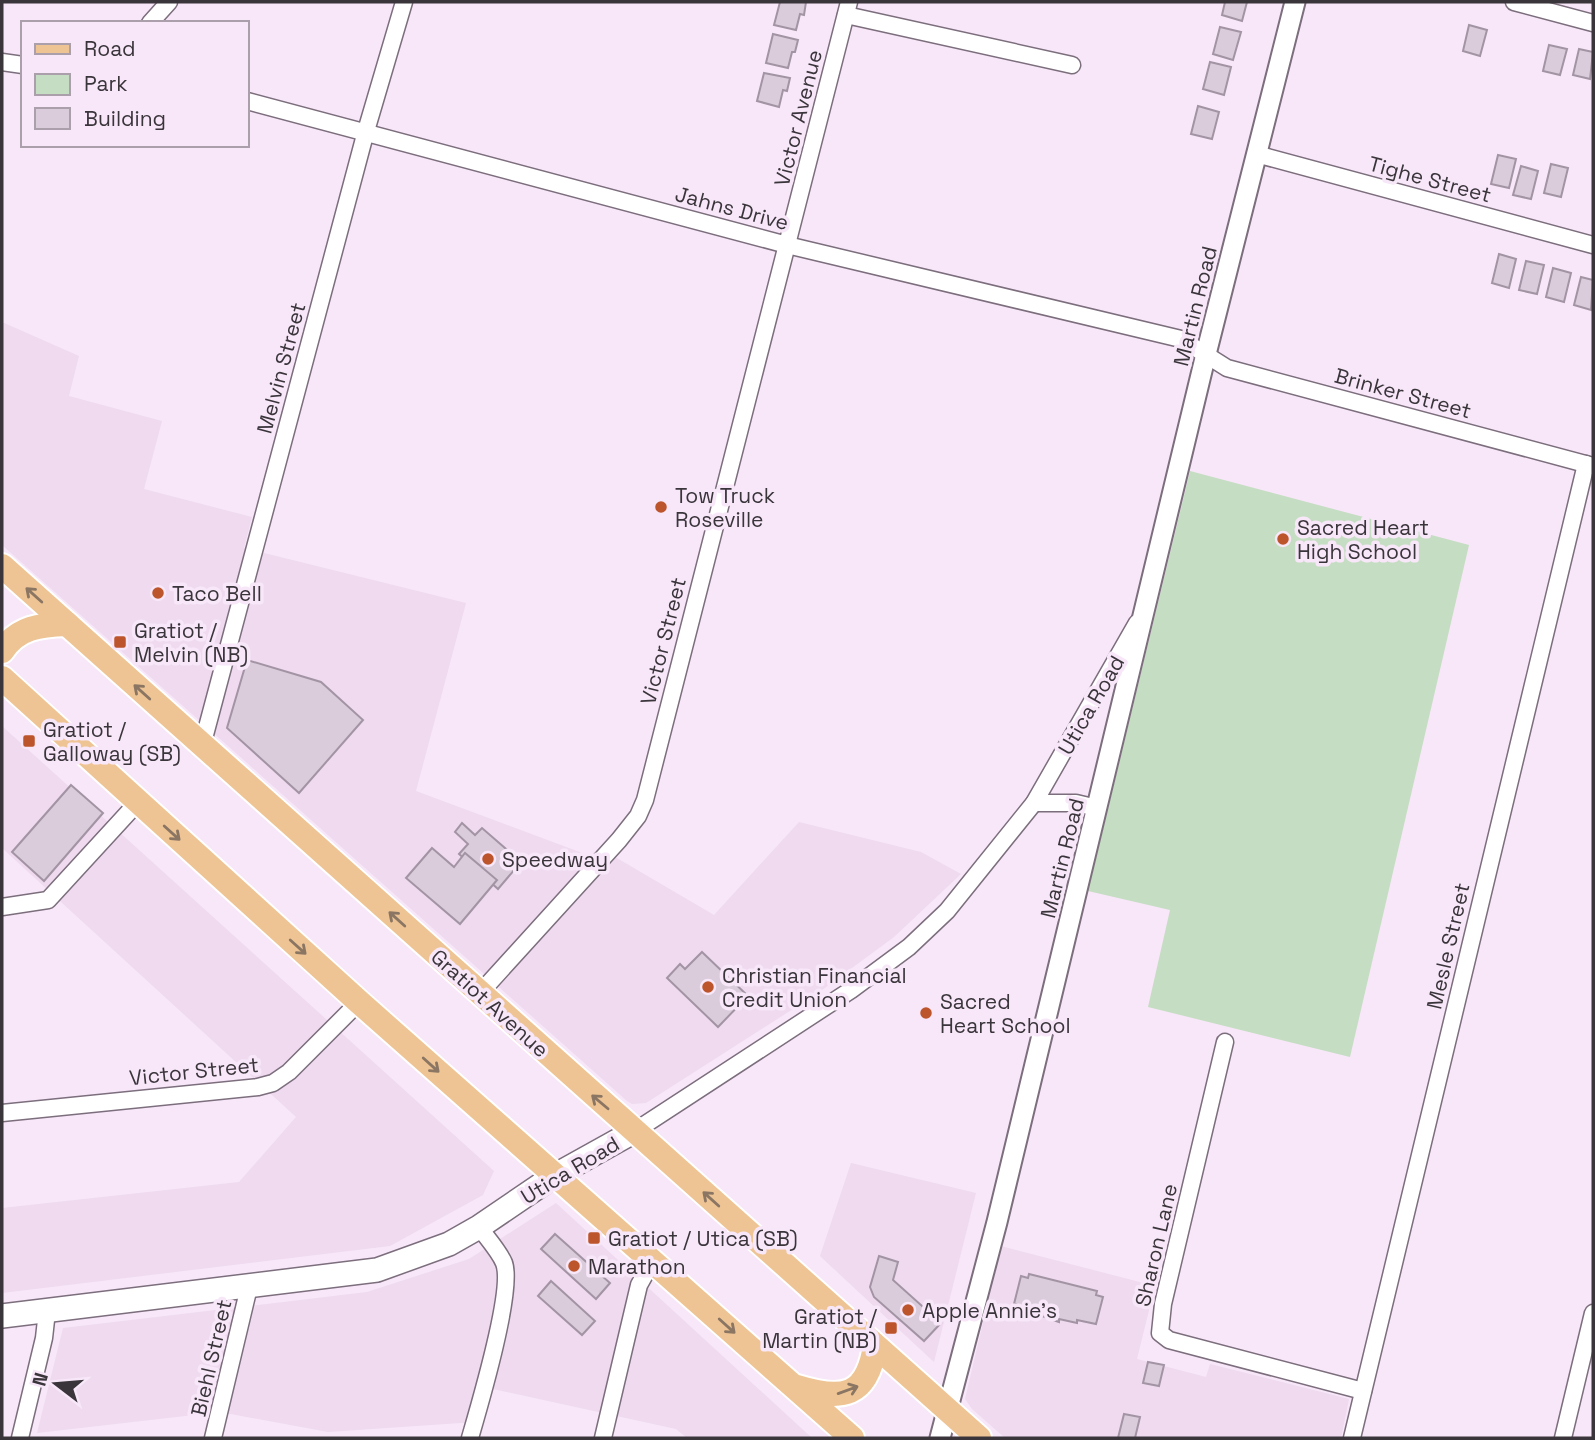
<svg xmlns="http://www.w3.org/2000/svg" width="1595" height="1440" font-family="'Space Grotesk',sans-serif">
<rect width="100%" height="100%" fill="#f7e7f8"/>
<!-- built -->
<g fill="#efdaf0">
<polygon points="2,322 79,356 69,396 162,421 144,489 252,517 244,548 466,603 416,791 585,854 599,866 610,854 714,915 799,822 921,852 961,874 894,937 818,993 646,1103 632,1104 627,1101 2,545"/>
<polygon points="2,726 494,1171 483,1195 390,1246 2,1293 2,1208 239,1182 296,1117 2,848"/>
<polygon points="851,1163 976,1193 934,1362 820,1256"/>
<polygon points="556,1203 812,1438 687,1438 676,1429 484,1387 475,1422 328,1432 220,1412 37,1433 63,1328 367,1292 469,1259"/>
<polygon points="1001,1246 1155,1286 1137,1359 1206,1377 1210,1364 1349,1399 1341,1438 1005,1438 972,1409 965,1399"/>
</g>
<!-- green -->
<polygon fill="#c5ddc2" points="1190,471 1469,545 1350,1057 1148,1007 1170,910 1088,891"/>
<!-- building -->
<g fill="#dbccdc" stroke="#a394a4" stroke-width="2">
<polygon points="780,2 806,2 804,15 800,14 796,30 774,25"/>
<polygon points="1225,2 1247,2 1242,21 1222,15"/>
<polygon points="1469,25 1487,30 1480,56 1463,51"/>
<polygon points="1220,27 1241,32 1233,60 1213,54"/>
<polygon points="773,34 798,40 795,52 792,52 788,68 766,63"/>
<polygon points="1549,45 1567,49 1560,75 1543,71"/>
<polygon points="1579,49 1593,52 1590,79 1573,75"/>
<polygon points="1210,62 1231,67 1224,95 1203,89"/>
<polygon points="764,73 790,78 787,91 783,90 779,107 757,101"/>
<polygon points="1198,106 1219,112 1212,139 1191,134"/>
<polygon points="1498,155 1516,159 1509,188 1491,184"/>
<polygon points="1551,164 1568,168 1561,197 1544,193"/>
<polygon points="1521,166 1538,171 1531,199 1513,195"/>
<polygon points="1499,254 1516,259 1509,288 1492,283"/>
<polygon points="1526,261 1544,265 1537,294 1519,290"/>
<polygon points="1553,268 1571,273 1564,302 1546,297"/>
<polygon points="1581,277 1593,280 1591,310 1574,305"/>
<polygon points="247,660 321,682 363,720 299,793 227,728"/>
<polygon points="71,785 103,813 44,881 12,852"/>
<polygon points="462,823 475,835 482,828 521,862 498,889 459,854 468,844 455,832"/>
<polygon points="432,848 454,867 465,853 497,880 460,924 406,878"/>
<polygon points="702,952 748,996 718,1027 667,978 680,964 685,969"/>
<polygon points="555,1234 610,1283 596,1299 541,1249"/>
<polygon points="879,1256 898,1262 893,1280 941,1323 924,1341 874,1297 870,1287"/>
<polygon points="1029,1274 1097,1291 1096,1295 1103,1297 1096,1324 1077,1320 1077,1323 1059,1319 1059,1322 1031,1312 1032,1308 1014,1304 1021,1276 1028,1278"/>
<polygon points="551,1281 595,1321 582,1335 538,1296"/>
<polygon points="1148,1362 1164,1365 1159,1386 1143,1383"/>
<polygon points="1124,1414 1140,1417 1135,1438 1118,1438"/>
</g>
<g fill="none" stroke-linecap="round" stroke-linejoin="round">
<!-- minor casing -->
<g stroke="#7c6e7d" stroke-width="19">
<g id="minor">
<polyline points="1514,2 1593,23"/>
<polyline points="846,15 1072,65"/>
<polyline points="150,23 169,2"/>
<polyline points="2,62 23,65"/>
<polyline points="247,101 787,245 1181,339 1227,368 1593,466"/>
<polyline points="1256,154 1593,245"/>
<polyline points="202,746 366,131 404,2"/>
<polyline points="1034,803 1076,803 1097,808"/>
<polyline points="2,907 48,900 138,802"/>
<polyline points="480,993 619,840 638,816 645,800 849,2"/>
<polyline points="1225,1042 1163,1304 1160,1333 1169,1340 1363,1391"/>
<polyline points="2,1113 258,1087 273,1083 289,1072 359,1002"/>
<polyline points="635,1131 851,990 909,947 947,911 1034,803 1137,623"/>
<polyline points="20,1438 44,1338 47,1311"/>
<polyline points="213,1438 249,1287"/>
<path d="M470 1438C479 1407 514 1289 504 1263 499 1251 487 1238 479 1227"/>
<polyline points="603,1438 639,1285 653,1260"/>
<polyline points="1352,1438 1586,464"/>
<polyline points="1563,1438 1593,1313"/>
</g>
</g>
<!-- tertiary casing -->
<g stroke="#7c6e7d" stroke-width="23">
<polyline id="tertiary" points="940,1438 997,1222 1206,354 1295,2"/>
</g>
<!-- secondary casing -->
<g stroke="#7c6e7d" stroke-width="26">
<polyline id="secondary" points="2,1316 377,1270 449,1244 479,1227 554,1176 635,1131"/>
</g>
<!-- primary casing -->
<g stroke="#fff" stroke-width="28">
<g id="primary">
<polyline points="2,566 979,1438"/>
<path d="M2 651C18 627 40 625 67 624"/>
<polyline points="2,678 359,1002 852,1438"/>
<path d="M797 1387C843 1401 867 1397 875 1346"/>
</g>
</g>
<!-- minor -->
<use href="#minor" stroke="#fff" stroke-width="16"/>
<!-- tertiary -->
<use href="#tertiary" stroke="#fff" stroke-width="19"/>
<!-- secondary -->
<use href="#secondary" stroke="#fff" stroke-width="23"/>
<!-- primary -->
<use href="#primary" stroke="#eec494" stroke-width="24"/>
</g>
<!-- one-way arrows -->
<defs><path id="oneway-shaft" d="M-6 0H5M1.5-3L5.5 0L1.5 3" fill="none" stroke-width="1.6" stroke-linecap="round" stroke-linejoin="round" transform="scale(1.75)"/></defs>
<g stroke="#8b7563">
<use href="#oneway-shaft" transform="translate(34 595) rotate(-138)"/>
<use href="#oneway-shaft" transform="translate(142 692) rotate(-138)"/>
<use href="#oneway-shaft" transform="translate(172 833) rotate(42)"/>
<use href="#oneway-shaft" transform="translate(397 919) rotate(-138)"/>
<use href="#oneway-shaft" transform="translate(298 947) rotate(42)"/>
<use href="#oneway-shaft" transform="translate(431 1065) rotate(42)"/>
<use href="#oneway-shaft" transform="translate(600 1102) rotate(-140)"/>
<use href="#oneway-shaft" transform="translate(711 1199) rotate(-138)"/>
<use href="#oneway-shaft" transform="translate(727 1326) rotate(42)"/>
<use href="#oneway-shaft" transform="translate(848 1390) rotate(-20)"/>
</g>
<!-- markers -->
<g fill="#bc552b" stroke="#f7e7f8" stroke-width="2.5">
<circle cx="661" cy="507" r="7"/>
<circle cx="1283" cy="539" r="7"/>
<circle cx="158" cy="593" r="7"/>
<rect x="113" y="635" width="14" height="14" rx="3.5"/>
<rect x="22" y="734" width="14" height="14" rx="3.5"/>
<circle cx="488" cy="859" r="7"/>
<circle cx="708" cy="987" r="7"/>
<circle cx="926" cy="1013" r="7"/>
<rect x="587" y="1231" width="14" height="14" rx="3.5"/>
<circle cx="574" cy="1266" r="7"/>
<circle cx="908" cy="1310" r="7"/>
<rect x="884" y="1321" width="14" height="14" rx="3.5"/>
</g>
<g text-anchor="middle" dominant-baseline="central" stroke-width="7" stroke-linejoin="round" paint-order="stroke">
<!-- street labels -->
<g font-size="21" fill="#3a343b" stroke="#f7e7f8">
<text transform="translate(798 118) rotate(-76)">Victor Avenue</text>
<text transform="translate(1430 179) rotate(15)">Tighe Street</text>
<text transform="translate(732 208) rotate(15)">Jahns Drive</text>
<text transform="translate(1195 306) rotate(-76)">Martin Road</text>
<text transform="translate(281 368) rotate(-75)">Melvin Street</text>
<text transform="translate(1403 393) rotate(15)">Brinker Street</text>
<text transform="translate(663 641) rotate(-76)">Victor Street</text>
<text transform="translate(1091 705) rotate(-60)">Utica Road</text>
<text transform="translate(1062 858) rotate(-76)">Martin Road</text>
<text transform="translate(1448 946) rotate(-77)">Mesle Street</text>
<text transform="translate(490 1003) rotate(42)">Gratiot Avenue</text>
<text transform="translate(194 1071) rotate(-6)">Victor Street</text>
<text transform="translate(570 1170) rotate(-31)">Utica Road</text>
<text transform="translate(1156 1245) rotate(-77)">Sharon Lane</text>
<text transform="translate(211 1358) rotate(-77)">Biehl Street</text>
</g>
<!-- poi labels -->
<g font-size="21" fill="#3a343b" stroke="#f7e7f8" text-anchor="start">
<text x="675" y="495">Tow Truck<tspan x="675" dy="24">Roseville</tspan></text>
<text x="1297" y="527">Sacred Heart<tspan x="1297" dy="24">High School</tspan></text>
<text x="172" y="593">Taco Bell</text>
<text x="134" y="630">Gratiot /<tspan x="134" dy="24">Melvin (NB)</tspan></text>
<text x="43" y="729">Gratiot /<tspan x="43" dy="24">Galloway (SB)</tspan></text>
<text x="502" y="859">Speedway</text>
<text x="722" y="975">Christian Financial<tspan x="722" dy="24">Credit Union</tspan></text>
<text x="940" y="1001">Sacred<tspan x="940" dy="24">Heart School</tspan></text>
<text x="608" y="1238">Gratiot / Utica (SB)</text>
<text x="588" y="1266">Marathon</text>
<text x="922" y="1310">Apple Annie's</text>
<text x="877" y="1316" text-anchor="end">Gratiot /<tspan x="877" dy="24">Martin (NB)</tspan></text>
</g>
</g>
<!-- border -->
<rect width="1595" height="1440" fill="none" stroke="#3a343b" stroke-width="7"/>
<!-- legend -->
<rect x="21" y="21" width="228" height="126" fill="#f7e7f8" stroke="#ab9fac" stroke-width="2"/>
<rect x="35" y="44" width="35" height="10" fill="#eec494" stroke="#ab9fac" stroke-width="2"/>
<text x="84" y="56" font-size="21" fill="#3a343b">Road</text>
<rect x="35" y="74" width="35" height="21" fill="#c5ddc2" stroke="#ab9fac" stroke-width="2"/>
<text x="84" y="91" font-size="21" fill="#3a343b">Park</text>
<rect x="35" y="108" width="35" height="21" fill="#dbccdc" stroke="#ab9fac" stroke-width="2"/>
<text x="84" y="126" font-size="21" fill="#3a343b">Building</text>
<!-- north arrow -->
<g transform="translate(56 1384) rotate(286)" stroke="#f7e7f8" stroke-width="5" paint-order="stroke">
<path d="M0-5L12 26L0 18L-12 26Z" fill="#3a343b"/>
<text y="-10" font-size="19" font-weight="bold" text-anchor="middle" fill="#3a343b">N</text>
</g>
</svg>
